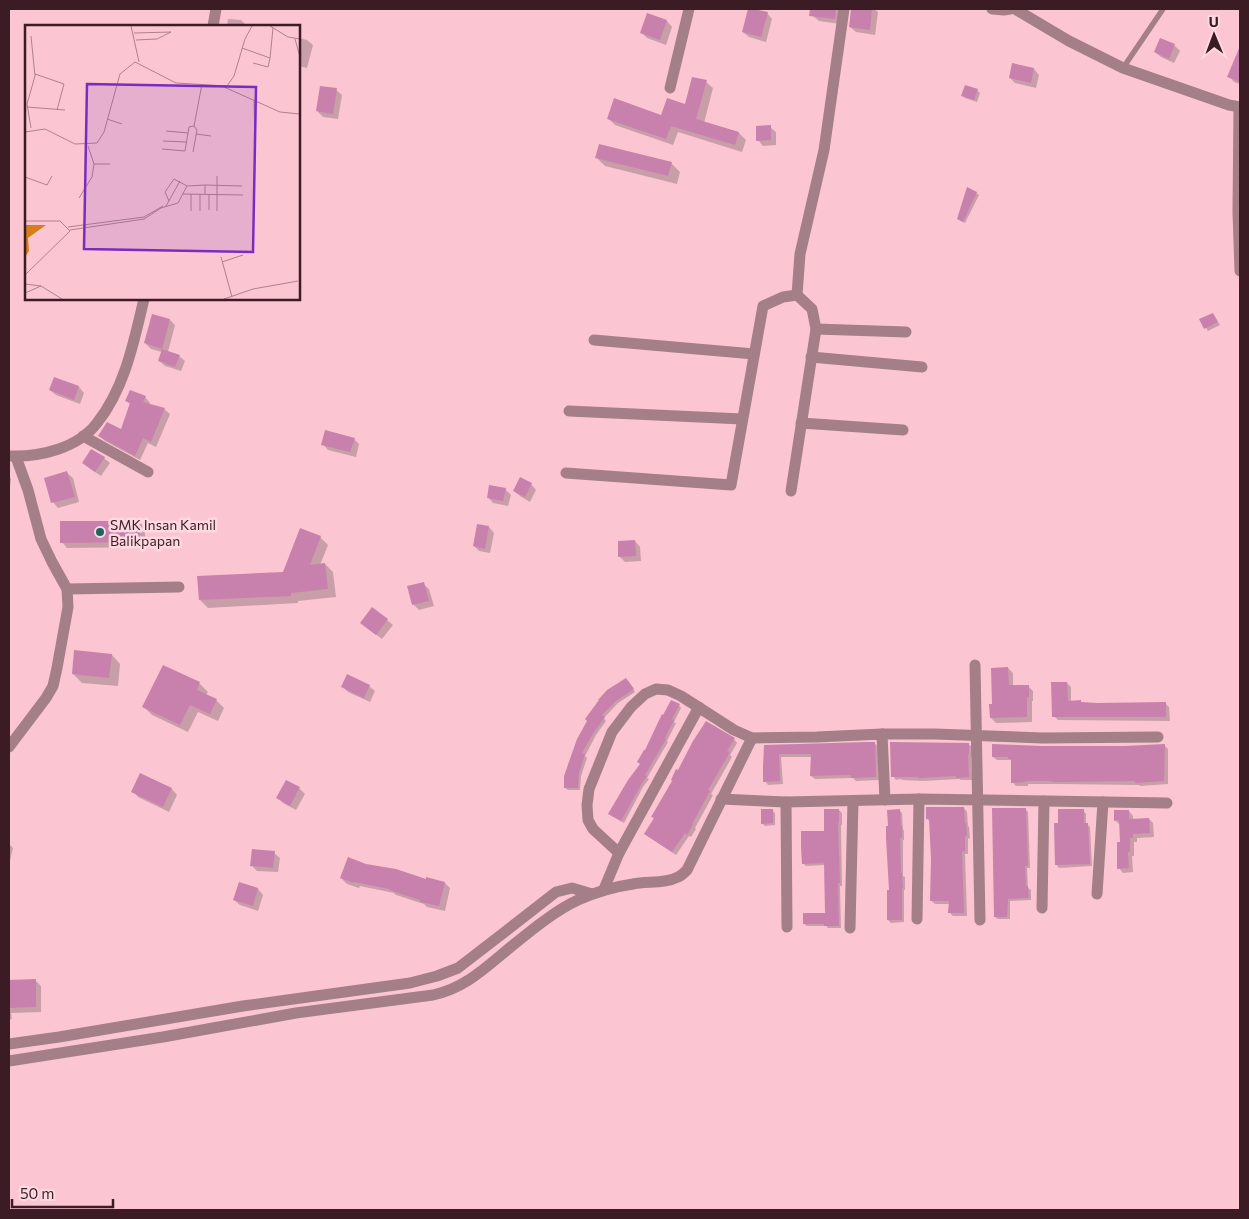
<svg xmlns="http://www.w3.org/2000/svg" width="1249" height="1219" font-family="Commissioner,sans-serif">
<rect width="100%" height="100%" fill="#fbc6d2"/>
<!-- shadow -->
<g fill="#0003">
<polygon points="750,9 767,13 772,19 766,42 749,37 743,32"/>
<polygon points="814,9 843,9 840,24 819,21 813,16"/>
<polygon points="852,9 874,9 878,12 875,35 856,32 850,27"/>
<polygon points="228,19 241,20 247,26 227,26"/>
<polygon points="667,21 672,27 666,45 647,38 642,33"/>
<polygon points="299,38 307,40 313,45 307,68 299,66"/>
<polygon points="1161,39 1175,46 1180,51 1174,63 1161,57 1155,52"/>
<polygon points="1013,64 1034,69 1039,75 1036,88 1015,83 1010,78"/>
<polygon points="1233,65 1240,68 1240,84 1234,82 1229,76"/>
<polygon points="706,82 713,88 704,123 739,133 746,140 742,152 678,132 673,145 615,125 608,118 662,116 686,105"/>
<polygon points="336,90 342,95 338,119 323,117 317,111"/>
<polygon points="977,90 980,93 977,102 965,98 963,95"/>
<polygon points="770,127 776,132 776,145 763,146 758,140"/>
<polygon points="596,157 671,163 680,172 677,184 605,166"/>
<polygon points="976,193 979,195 965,223 961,221 958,219"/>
<polygon points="1213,314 1220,325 1208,331 1201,320"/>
<polygon points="170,320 175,325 168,352 179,356 185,361 181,371 165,366 159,360 162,352 151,349 145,343"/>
<polygon points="55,378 79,387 84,393 80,404 56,395 50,390"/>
<polygon points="145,397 150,403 149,405 164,409 170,414 156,447 148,443 140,460 105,441 99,435 122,431 130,404 126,400"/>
<polygon points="354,439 359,444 356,457 328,450 323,444"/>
<polygon points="104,458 110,463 101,476 89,468 83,462"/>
<polygon points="67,473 73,478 79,502 58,508 53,502"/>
<polygon points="9,476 11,479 9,493"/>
<polygon points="531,484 536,490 530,502 520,496 514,491"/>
<polygon points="505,489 511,495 508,506 493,503 488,497"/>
<polygon points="139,522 145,528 145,547 67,548 62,542"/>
<polygon points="489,527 494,533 490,553 479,551 474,546"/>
<polygon points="320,537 328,545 320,565 325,564 333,572 336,597 298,601 298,603 208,608 200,600 284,573"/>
<polygon points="635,541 640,547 641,561 625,562 619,556"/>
<polygon points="423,584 429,589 434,606 419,610 414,605 409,587"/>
<polygon points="387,620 393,625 382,639 367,628"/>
<polygon points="112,655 120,664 118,686 82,683 73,674"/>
<polygon points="163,666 200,684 208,692 206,695 216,700 224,708 218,721 198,712 188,732 152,715 144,707"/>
<polygon points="1008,668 1013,673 1013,686 1028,686 1033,691 1033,701 1032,701 1032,722 996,723 991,718 993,705"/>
<polygon points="628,681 635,692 618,703 604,718 606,721 596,735 585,756 587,758 581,776 580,790 568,790 565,788 589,721"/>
<polygon points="1067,683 1071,687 1071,702 1081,702 1082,703 1165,703 1169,707 1170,721 1058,720 1054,716"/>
<polygon points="369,686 375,691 370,702 348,692 343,687"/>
<polygon points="679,705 681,708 674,722 676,723 667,741 668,742 647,778 649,779 643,787 624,823 612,816 641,764"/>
<polygon points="734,739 737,743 730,755 732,757 711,794 713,795 695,828 696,829 691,837 689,836 676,855 649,837 645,834 655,819 652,816"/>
<polygon points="874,743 878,746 879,780 856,781 853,778 815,779 811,776 812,757 781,757 783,784 768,785 765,781 766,747"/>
<polygon points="968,744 972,747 972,757 971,757 972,780 961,780 959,779 923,781 902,780 901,779 896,780 893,776"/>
<polygon points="1164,745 1168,749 1168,784 1140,786 1139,785 1057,784 1028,784 1028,786 1016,786 1012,782 1012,760 997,760 993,757 1043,747 1124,747"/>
<polygon points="141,775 172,789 177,795 169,812 138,797 133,791"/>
<polygon points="299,788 305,794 296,810 283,803 278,798"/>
<polygon points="964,808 967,812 968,826 969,827 970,838 968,839 968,854 965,854 967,916 953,916 950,913 950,904 935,904 932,901 931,822 927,819"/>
<polygon points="1025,809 1028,812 1030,868 1027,868 1028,888 1031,890 1031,900 1010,901 1010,919 998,919 995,917"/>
<polygon points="772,810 775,813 775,825 765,826 763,824"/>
<polygon points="839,810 842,813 842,825 841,825 842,886 840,886 841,928 828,928 826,926 807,926 804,924 826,914 825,865 806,866 803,863 826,832"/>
<polygon points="899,810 902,813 903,829 904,831 904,840 903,840 903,876 905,877 905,890 904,890 904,922 891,923 888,920 890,891"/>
<polygon points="1083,810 1086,814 1086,824 1090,827 1092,866 1059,868 1056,864"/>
<polygon points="1129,811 1133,816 1133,820 1149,819 1153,823 1154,837 1137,838 1137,842 1134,842 1134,856 1132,856 1133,872 1123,873 1119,868 1121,843 1120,825 1115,820"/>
<polygon points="9,844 13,848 9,865"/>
<polygon points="274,853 280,858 278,872 257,871 251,865"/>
<polygon points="366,865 426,880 445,883 450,888 445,911 427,907 424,904 396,895 394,893 360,886 359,888 347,884 341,878"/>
<polygon points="239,883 258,889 263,895 258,911 240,905 234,900"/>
<polygon points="36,981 41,986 41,1012 11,1013 12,1019 9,1020 9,983"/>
</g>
<!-- building -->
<g fill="#c881ac">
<polygon points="748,9 754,9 768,12 761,37 742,32"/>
<polygon points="810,9 836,9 835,19 809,16"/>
<polygon points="851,9 872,9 870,30 849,27"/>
<polygon points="647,13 667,20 660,40 640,33"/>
<polygon points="1160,38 1175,44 1169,59 1154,52"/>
<polygon points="1240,46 1240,82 1227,77"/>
<polygon points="1012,63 1034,68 1031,83 1009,78"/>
<polygon points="692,77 707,80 696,119 739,132 735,145 671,126 666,139 607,119 614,98 661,115 667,98 685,104"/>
<polygon points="965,85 978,89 974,100 961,96"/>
<polygon points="320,86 337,88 333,114 316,111"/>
<polygon points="771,125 771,140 756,141 756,126"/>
<polygon points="599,144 672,162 668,176 595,158"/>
<polygon points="967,187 977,192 963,222 957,219"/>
<polygon points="1213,313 1218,322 1204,329 1199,319"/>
<polygon points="152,314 170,319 162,349 144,343"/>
<polygon points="162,349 180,355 175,367 158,361"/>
<polygon points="54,377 79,386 74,400 49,390"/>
<polygon points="130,390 146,396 143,402 165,408 151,442 143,438 135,456 98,436 107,422 121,429 130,403 125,401"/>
<polygon points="325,430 355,438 350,452 321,445"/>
<polygon points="91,449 105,457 95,472 82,463"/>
<polygon points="67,471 75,497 51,503 44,478"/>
<polygon points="520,477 532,483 525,497 513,491"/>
<polygon points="489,485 506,488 503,501 487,498"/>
<polygon points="60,521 140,521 140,542 60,543"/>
<polygon points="477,524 489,526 485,549 473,546"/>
<polygon points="300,528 321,536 310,565 325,563 328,589 291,593 291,596 199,600 197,576 283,572"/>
<polygon points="635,540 636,556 618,557 618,541"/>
<polygon points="424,582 429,601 412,605 407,586"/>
<polygon points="372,607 388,619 376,635 360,623"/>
<polygon points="74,650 112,654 109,678 72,674"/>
<polygon points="163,665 200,682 197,690 217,699 210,714 190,705 180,725 142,707"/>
<polygon points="1008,667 1009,685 1029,685 1029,697 1027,697 1027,717 990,718 989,704 992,704 991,668"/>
<polygon points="347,674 370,685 364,698 341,687"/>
<polygon points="626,678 634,689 616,701 602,715 605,717 594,732 582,753 585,754 579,773 578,788 564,788 564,776 577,739 587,721 585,719 599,700 598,700 607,690"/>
<polygon points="1051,682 1067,682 1068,701 1081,700 1081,702 1097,703 1166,702 1166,717 1052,717"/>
<polygon points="671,700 680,704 672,719 674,720 665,738 666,739 645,775 647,776 641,785 621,821 608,814 628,780 640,764 637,762 644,750 645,750 662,714 663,715"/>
<polygon points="706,721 735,738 727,751 730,752 708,790 710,791 692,824 693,825 687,835 685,833 672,852 644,834 654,818 651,817 672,781 671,780 676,769 678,770 693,741"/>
<polygon points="866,742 875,742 876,777 851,778 851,775 810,776 811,754 779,754 780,781 763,782 763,767 764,745"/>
<polygon points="890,742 969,743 969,754 968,754 969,777 956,778 956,776 919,778 919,777 891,777"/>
<polygon points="992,744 1043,746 1124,746 1165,744 1164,781 1135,783 1135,781 1052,782 1052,781 1025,781 1025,782 1011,783 1011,759 1008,759 1008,757 992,757"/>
<polygon points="140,773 172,788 163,807 131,792"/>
<polygon points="286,780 300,787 290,806 276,798"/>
<polygon points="926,807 964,807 965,823 966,823 967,836 965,836 965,851 962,852 964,913 948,913 949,901 930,901 931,859 929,819 926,819"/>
<polygon points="992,808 1026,808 1028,866 1025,866 1026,886 1028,886 1029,898 1008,899 1007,917 994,917"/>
<polygon points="761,809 773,809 773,823 761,824"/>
<polygon points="824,809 839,809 839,822 838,823 840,883 838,883 839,926 824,926 824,924 803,924 803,913 825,913 824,863 802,864 801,847 801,831 824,831"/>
<polygon points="900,809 901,826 902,826 902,838 900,838 901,873 902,873 903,888 902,888 902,920 887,920 887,890 889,890 886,838 886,826 888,826 887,810"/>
<polygon points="1058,809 1084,809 1084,823 1088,823 1090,864 1055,865 1054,823 1058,823"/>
<polygon points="1114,810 1129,810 1129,819 1149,818 1150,833 1133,834 1133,838 1130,838 1130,852 1128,852 1129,868 1117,869 1117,842 1120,842 1119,820 1114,821"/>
<polygon points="252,849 275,851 273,868 250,866"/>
<polygon points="348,857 366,864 396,869 426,879 426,877 445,882 439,906 420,902 420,900 389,890 389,889 354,882 354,883 340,878"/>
<polygon points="239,882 258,888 253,906 233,900"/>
<polygon points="36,979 36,1007 9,1008 9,980"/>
</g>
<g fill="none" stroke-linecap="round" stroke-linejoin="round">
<!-- service -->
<polyline stroke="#a47f88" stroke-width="5.5" points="1123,68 1163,9"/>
<!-- minor -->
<g stroke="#a47f88" stroke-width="11">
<polyline points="992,9 1004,10 1010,9"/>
<polyline points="1015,9 1069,41 1123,68 1229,105 1240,107"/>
<polyline points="213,26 216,9"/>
<polyline points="670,88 689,9"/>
<polyline points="1239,107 1238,212 1240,271"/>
<polyline points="816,329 906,332"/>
<polyline points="594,340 754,354"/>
<polyline points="811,357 922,367"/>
<polyline points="569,411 742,419"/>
<polyline points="801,423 903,430"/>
<polyline points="83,436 148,472"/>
<path d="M10 456C41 457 78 448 97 423 125 388 134 341 144 299"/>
<polyline points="16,457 28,490 41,539 52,562 67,589 179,587"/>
<polyline points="566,473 731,485 763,306 783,297 797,295 800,254 824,150 844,9"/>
<polyline points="791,491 816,329 812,309 797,295"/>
<polyline points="975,665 980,920"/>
<polyline points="882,734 935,734 1043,738 1158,737"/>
<polyline points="9,747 46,698 53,686 57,668 68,607 67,589"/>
<polyline points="721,799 786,802 919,799 1167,803"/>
<polyline points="786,802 787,927"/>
<polyline points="619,853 593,829 588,820 587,805 589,789 612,732 631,707 645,694 656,689 668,690 681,696 734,730 752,738 817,737 882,734 885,800"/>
<polyline points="604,889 619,853 699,707"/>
<polyline points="1097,894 1103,802"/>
<polyline points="1042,908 1044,801"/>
<polyline points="917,919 919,799"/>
<polyline points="850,928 853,801"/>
<polyline points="9,1044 59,1037 243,1006 410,983 437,976 458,968 506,931 556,892 572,888 592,894"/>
<path d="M9 1061 163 1037 296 1013 433 995C464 988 483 970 507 950 528 933 554 911 578 900 598 891 612 887 633 884 647 881 665 884 678 877 681 876 684 873 687 870L752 738"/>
</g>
</g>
<!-- markers -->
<circle fill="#1c655c" stroke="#fdd9e1" stroke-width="2" cx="100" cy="532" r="5"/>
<g text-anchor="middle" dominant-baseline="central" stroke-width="5" stroke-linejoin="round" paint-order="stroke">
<!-- poi labels -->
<g font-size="14" fill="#3b1b24" stroke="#fdd9e1" text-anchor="start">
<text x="110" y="524">SMK Insan Kamil<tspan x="110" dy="16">Balikpapan</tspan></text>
</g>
</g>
<!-- overview -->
<g transform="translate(25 25)">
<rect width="275" height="275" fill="#fbc6d2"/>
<path d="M0 200H21L3 213 4 226 0 232Z" fill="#d47f1a"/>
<path fill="none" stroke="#ae828c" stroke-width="1" d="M106 1 114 37M245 1 263 12 275 14M109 8 146 7 132 14 111 15M6 11 10 51 2 79 6 103M270 14 275 32M217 23 245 33 248 3M228 38 243 42 245 33M10 49 39 59 32 85M199 62 255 87 275 89M229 76 230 115M2 82 40 85M82 94 97 99M141 106 163 108M0 107 20 104 50 119 72 118 79 107 95 49 110 37 151 58 202 61 209 51 220 14 227 1M171 109 186 111M138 116 161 117M63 121 69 139H85M137 124 160 126 164 102 169 101 177 59M168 127 172 105 169 101M192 151V186M0 152 22 160 27 151M180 160 217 161M158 169 218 170M54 173 67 152 69 139M144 176 140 167 149 154 162 161 180 160V169M141 181 155 156M184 185V169M166 186V169M175 186V169M0 196H35L45 206 0 250M43 202 119 192 138 181M45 205 119 194 136 183 153 178 162 161M196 232 207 272M197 237 218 230M0 259 16 261 37 274M0 268 16 261M199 274 228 264 273 256"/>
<path fill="#7b2cbf" fill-opacity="0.15" stroke="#7b2cbf" stroke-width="2.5" d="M62 59 231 62 228 227 59 224Z"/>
<rect width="275" height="275" fill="none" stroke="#3b1b24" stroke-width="2.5"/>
</g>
<!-- border -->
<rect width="1249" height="1219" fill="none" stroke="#3b1b24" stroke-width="20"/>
<!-- north arrow -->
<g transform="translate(1214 35) rotate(359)" stroke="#fdd9e1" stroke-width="4" paint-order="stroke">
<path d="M0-4L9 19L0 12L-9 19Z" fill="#3b1b24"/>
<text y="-8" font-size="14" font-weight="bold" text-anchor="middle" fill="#3b1b24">U</text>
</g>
<!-- scale -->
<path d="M12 1199v8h101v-8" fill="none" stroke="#3b1b24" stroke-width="2.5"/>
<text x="20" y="1199" font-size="15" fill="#3b1b24" stroke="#fdd9e1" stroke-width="4" paint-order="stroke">50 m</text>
</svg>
